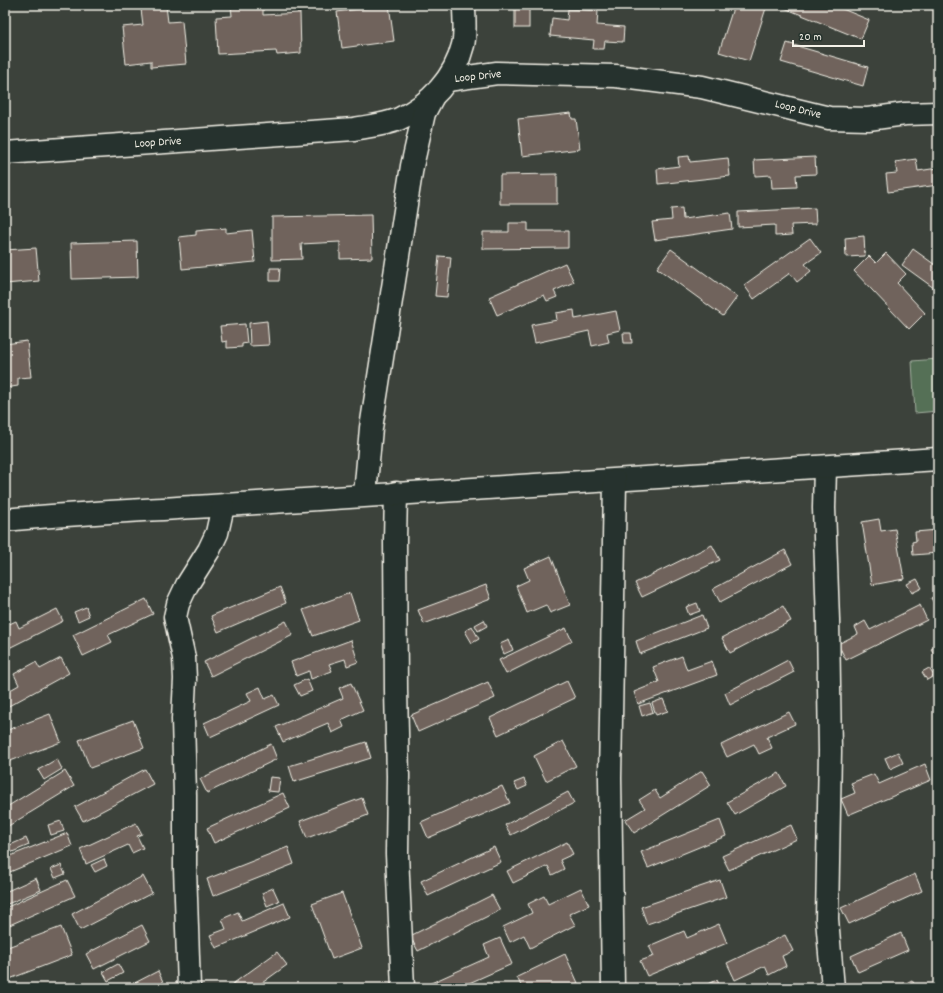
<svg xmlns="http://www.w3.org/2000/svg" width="943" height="993" font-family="Dekko,sans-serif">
<rect width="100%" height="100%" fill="#3c423b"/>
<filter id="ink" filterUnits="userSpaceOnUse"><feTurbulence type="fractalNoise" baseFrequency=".025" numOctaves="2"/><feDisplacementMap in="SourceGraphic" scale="8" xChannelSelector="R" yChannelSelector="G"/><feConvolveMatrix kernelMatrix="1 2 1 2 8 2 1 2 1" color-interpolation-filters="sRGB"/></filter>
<g filter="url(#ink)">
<!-- green -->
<polygon fill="#547057" stroke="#a4b0a0" points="938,359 938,411 915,413 912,361"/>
<!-- building -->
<g fill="#70645b" stroke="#f4f1e8">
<polygon points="231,5 263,5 263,15 300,13 301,53 277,55 276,51 218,54 216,17 232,16"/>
<polygon points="389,5 394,41 342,48 337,12"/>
<rect x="515" y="5" width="14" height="23"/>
<polygon points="734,5 767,5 749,61 719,52"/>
<polygon points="783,5 833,5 869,20 861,39 782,7"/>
<polygon points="166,6 168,22 182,21 186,64 151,67 151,61 126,64 122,27 143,25 141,9"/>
<polygon points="568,9 598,11 597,25 624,27 623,42 605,41 604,49 593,49 594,40 550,36 552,18 567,20"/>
<polygon points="787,43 868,67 863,86 781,62"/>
<polygon points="571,113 572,119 576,119 580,149 522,156 518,119"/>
<polygon points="689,156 690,162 728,158 730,176 658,184 657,169 679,166 678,157"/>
<polygon points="815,157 816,174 796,175 797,187 772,188 771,175 755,176 754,160"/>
<polygon points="916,159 918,171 938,168 938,185 888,192 886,174 897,173 895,162"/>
<polygon points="557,174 557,204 500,204 500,175"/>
<polygon points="682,208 683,219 730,213 732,229 655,240 652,222 672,220 671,209"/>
<polygon points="815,208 816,224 791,225 792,235 775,236 775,225 738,227 738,212"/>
<polygon points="371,215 372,258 340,259 340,242 301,244 302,259 272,260 272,217"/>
<polygon points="509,223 528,223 528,231 568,231 568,248 483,249 483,232 509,232"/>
<polygon points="226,228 226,233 252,230 255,262 182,269 179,237 196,235 196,231"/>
<polygon points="864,236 865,256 846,257 845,238"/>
<polygon points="810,238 821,253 805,264 811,271 797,282 790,273 754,299 744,285"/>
<polygon points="137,241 138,277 72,279 71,243"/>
<polygon points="36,248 39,281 5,284 5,250"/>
<polygon points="671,249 737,297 723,316 657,268"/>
<polygon points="913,249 938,267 938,291 902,265"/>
<polygon points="886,253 906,274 897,283 925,313 909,329 854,271 869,256 876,263"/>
<polygon points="439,256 451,257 447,297 435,296"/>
<polygon points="565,263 574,282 554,291 557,297 547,301 544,295 497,315 489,297"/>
<polygon points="270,268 280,268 279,281 270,281"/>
<polygon points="574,310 575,319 616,311 620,330 607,333 609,342 592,346 589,331 535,343 531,325 557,320 556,313"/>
<polygon points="267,321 269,345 250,346 249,323"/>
<polygon points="245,324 247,343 242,344 242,347 227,348 227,341 222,342 220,326"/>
<polygon points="623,333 631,333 632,343 624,343"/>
<polygon points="27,341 31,377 18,378 18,386 5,388 5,344"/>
<polygon points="879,519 881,531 895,529 904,579 872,585 862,522"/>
<polygon points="938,530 938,553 913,555 912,542 916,541 915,532"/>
<polygon points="712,545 720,560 642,597 635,583"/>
<polygon points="785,550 792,564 720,602 713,589"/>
<polygon points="551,556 570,605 550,613 546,605 527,613 516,586 529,580 524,568"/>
<polygon points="917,579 922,588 912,593 907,584"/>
<polygon points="486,585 491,599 424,624 418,610"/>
<polygon points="280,587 286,603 218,632 211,616"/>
<polygon points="350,593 359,620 313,636 303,610"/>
<polygon points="938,594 938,610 931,598"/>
<polygon points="146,599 153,614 108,635 112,642 83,656 73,635"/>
<polygon points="697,603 700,611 689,615 686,607"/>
<polygon points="920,605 927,620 846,660 838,644 858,634 855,627 865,621 870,630"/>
<polygon points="783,606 791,621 730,653 722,638"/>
<polygon points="86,607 89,616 78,621 74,612"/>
<polygon points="57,609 63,621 5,650 5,626 16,621 19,628"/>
<polygon points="702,615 707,628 640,654 636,641"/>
<polygon points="484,620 487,626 478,631 475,625"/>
<polygon points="286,621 293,635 211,676 204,662"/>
<polygon points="472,626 479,639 472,643 465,631"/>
<polygon points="566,628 572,641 506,674 499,660"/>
<polygon points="351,640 358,662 347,666 345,659 329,664 332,671 311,679 309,671 296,676 291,662"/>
<polygon points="509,640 513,650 504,654 500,644"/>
<polygon points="938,645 938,659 931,649"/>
<polygon points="682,656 687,670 712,661 717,675 638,704 634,692 659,682 653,667"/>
<polygon points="61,658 69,673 5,708 5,693 19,685 14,674 36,662 40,669"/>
<polygon points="788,660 794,672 730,705 725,693"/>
<polygon points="929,668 934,676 927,680 922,672"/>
<polygon points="307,679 312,691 300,696 294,685"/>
<polygon points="567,681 575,698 498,735 490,718"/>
<polygon points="488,682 495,698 418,732 411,715"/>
<polygon points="351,683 363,710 341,720 344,727 332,733 328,723 283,742 276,727 343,698 339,688"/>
<polygon points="260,687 265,699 274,695 279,705 210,737 204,723 251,701 247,693"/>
<polygon points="663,699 668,711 656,715 652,703"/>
<polygon points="650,703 653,712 642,716 639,706"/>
<polygon points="789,712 795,724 767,737 772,748 759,754 754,744 727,757 721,745"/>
<polygon points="50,714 61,742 5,763 5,731"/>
<polygon points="133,720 144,748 90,768 79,740"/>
<polygon points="563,741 576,766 546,781 534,756"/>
<polygon points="366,742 371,758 294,782 289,766"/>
<polygon points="271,744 277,759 207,793 200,779"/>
<polygon points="898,752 903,763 890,769 885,758"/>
<polygon points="57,759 62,769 44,780 38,770"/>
<polygon points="925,764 931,780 848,815 841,799 855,793 851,783 874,774 879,784"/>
<polygon points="145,769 153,784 83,821 75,807"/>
<polygon points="65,771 74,786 5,828 5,808"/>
<polygon points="702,771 711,785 634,833 625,820 645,808 639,800 655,790 660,798"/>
<polygon points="779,773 786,786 735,815 727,802"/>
<polygon points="270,777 280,778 278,792 268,791"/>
<polygon points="524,779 527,786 518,790 514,783"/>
<polygon points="502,786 510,803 428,838 421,822"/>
<polygon points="568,792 574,803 511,835 505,825"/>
<polygon points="283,793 290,808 214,843 207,828"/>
<polygon points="362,798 368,815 307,838 300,821"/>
<polygon points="720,820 726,836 648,868 641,852"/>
<polygon points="61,821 64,831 51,835 48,825"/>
<polygon points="136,823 142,834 137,836 143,848 132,853 128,845 86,864 80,849"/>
<polygon points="791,825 797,839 729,870 722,856"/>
<polygon points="67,833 72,846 5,874 5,858"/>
<polygon points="26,838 29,845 10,853 8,846"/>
<polygon points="567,842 573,854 560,860 564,869 552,875 548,866 513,883 507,871"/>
<polygon points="288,847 294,864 213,896 207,879"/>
<polygon points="494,847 501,862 428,896 421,881"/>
<polygon points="104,859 107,866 95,872 91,865"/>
<polygon points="61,865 65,874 55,878 51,869"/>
<polygon points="915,874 922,891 849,924 841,908"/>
<polygon points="143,876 152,893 80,930 72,914"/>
<polygon points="36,878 41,890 5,905 5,892"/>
<polygon points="67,880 75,896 5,927 5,908"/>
<polygon points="720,880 726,897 647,924 641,907"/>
<polygon points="273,888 279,901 267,906 262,893"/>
<polygon points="581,888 589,905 569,914 575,925 530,948 524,935 510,942 503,927 532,913 528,904 544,896 548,904"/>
<polygon points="342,893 362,948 332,959 312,904"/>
<polygon points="492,895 500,910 418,951 410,936"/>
<polygon points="284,903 290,917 216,948 210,935 226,929 222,919 238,912 242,921"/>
<polygon points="719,924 727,943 647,976 640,961 654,956 649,946 684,931 687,938"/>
<polygon points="142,925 150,941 94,969 86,954"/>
<polygon points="61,927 72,955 7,980 5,974 5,948"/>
<polygon points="901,933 908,950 858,972 851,956"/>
<polygon points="785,935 793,951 782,956 786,966 769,975 765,966 735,980 727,963"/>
<polygon points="500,938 512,964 458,988 420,988 489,957 484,945"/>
<polygon points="277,952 287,965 255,988 227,988"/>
<polygon points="565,954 578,983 567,988 522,988 517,977"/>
<polygon points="118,964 123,973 108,981 103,972"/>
<polygon points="158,971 166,988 125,988"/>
<polygon points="717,980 721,988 700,988"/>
<polygon points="912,980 916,988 896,988"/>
</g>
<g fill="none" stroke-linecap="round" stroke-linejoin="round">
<!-- minor casing -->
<g stroke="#f4f1e8" stroke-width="25">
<g id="minor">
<polyline points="447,80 497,73 616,76 702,87 829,118 868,119 905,114 938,113"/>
<path d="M5 153 354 129C369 126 385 125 399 119 430 105 455 78 463 45 466 33 464 18 464 5"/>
<polyline points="825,467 824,508 828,620 830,751 827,919 833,988"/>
<polyline points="396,493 395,540 396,690 398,776 397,854 403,988"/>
<polyline points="365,495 371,428 412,166 424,113 432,98"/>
<path d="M5 520C78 513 152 510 225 505 463 489 701 476 938 459"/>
<polyline points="189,988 185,868 185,795 183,719 185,679 184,658 175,617 178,604 187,585 209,550 217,533 223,506"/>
<polyline points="613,988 610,778 615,481"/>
</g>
</g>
<!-- minor -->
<use href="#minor" stroke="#26332d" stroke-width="22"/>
</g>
</g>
<g text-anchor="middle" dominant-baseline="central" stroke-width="4" stroke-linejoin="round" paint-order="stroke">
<!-- street labels -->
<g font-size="12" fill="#f4f1e8" stroke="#26332d">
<text transform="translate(478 77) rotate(-6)">Loop Drive</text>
<text transform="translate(798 110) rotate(14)">Loop Drive</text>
<text transform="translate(158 143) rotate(-4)">Loop Drive</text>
</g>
</g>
<!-- margin -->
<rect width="943" height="993" fill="none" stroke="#26332d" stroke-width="20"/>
<rect x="10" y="10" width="923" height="973" fill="none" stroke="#f4f1e8" stroke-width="1.5" filter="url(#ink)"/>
<!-- scale -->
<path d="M793 40v6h71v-6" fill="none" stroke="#f4f1e8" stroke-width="2"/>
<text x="799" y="40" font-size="12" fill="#f4f1e8" stroke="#26332d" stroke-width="3" paint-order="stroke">20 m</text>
</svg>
